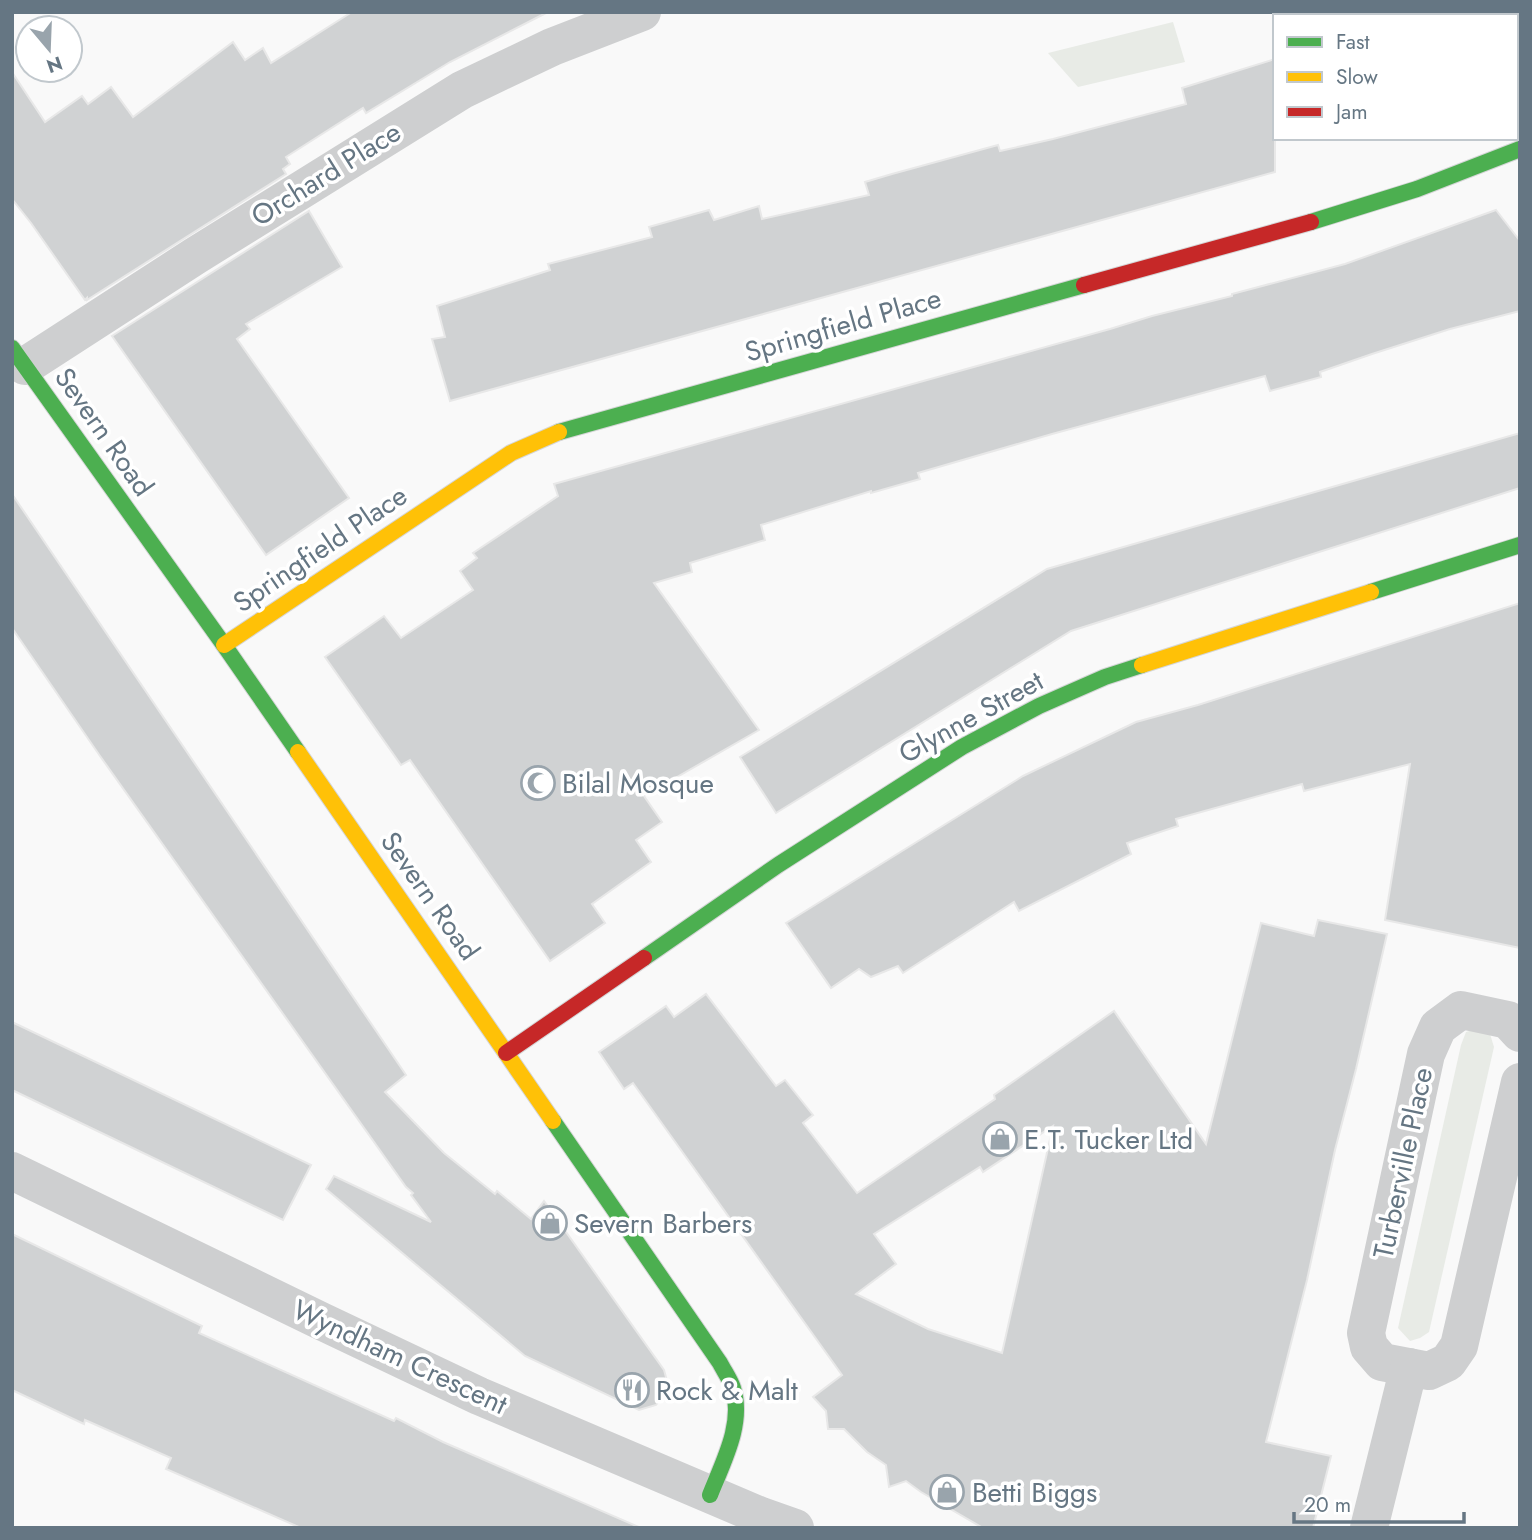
<svg xmlns="http://www.w3.org/2000/svg" width="1532" height="1540" font-family="Jost,sans-serif">
<rect width="100%" height="100%" fill="#f9f9f9"/>
<!-- green -->
<g fill="#e8ebe6">
<polygon points="1173,22 1185,62 1078,87 1048,53"/>
<polygon points="1482,1027 1490,1034 1494,1047 1429,1332 1420,1338 1410,1341 1398,1328 1461,1045 1466,1032"/>
</g>
<!-- building -->
<g fill="#d0d2d3" stroke="#e8e8e8" stroke-width="2" fill-rule="evenodd">
<polygon points="352,12 548,12 450,62 366,113 363,108 286,157 290,164 283,169 286,174 87,300 87,298 85,300 31,223 12,199 12,72 45,122 82,96 88,104 111,87 133,117 233,42 245,60 263,48 271,63"/>
<polygon points="1275,59 1275,172 450,401 432,339 445,337 437,306 550,270 548,264 652,237 649,227 709,210 714,220 759,206 762,219 869,195 865,182 892,174 998,145 1000,151 1053,139 1186,104 1182,88"/>
<polygon points="1496,210 1520,241 1520,311 1450,329 1372,354 1320,372 1321,377 1270,391 1265,376 1052,434 918,473 920,479 871,493 871,491 761,525 765,540 690,563 692,572 654,583 759,730 644,796 662,822 636,840 651,862 592,904 605,923 550,961 410,760 401,765 325,657 384,616 401,638 473,590 460,571 477,558 473,553 558,496 554,484 1110,329 1152,316 1232,296 1232,294 1345,264"/>
<polygon points="309,211 342,267 246,324 250,329 237,339 349,498 266,555 112,336"/>
<polygon points="1520,433 1520,488 1071,631 776,813 740,757 1047,569"/>
<polygon points="12,494 406,1075 385,1092 444,1153 495,1194 497,1191 531,1219 544,1201 664,1370 667,1381 665,1393 656,1405 639,1410 525,1356 326,1189 334,1176 431,1222 411,1195 413,1193 406,1187 100,756 12,628"/>
<polygon points="1520,603 1520,948 1385,920 1410,764 1304,791 1302,784 1176,819 1178,826 1127,843 1131,854 1019,911 1014,902 903,973 898,966 871,977 859,969 831,988 786,923 1023,776 1136,722 1198,705"/>
<path d="M1318 920 1387 934 1356 1069 1335 1150 1307 1280 1266 1442 1331 1456 1313 1528H983L921 1492 906 1481 889 1487 886 1465 867 1452 844 1429H828L826 1411 813 1397 842 1375 633 1083 624 1089 599 1052 666 1006 674 1017 706 994 776 1086 785 1080 813 1115 803 1123 857 1193 995 1099 994 1095 1114 1011 1206 1144 1261 923 1314 936ZM1053 1126 1002 1353 928 1329 856 1294 896 1264 874 1234 980 1167 983 1172Z"/>
<polygon points="12,1022 311,1165 283,1220 12,1090"/>
<polygon points="12,1234 202,1326 199,1333 394,1421 396,1418 443,1442 641,1528 301,1528 166,1469 171,1458 85,1420 84,1424 12,1390"/>
</g>
<g fill="none" stroke-linecap="round" stroke-linejoin="round">
<!-- fast casing -->
<g stroke="#d5d6d7" stroke-width="18">
<g id="fast">
<polyline points="1311,222 1417,189 1520,149"/>
<polyline points="12,348 224,645 298,752"/>
<polyline points="559,432 1084,285"/>
<polyline points="1371,592 1520,545"/>
<polyline points="644,958 778,865 962,747 1039,706 1105,677 1142,665"/>
<path d="M553 1121 720 1363C724 1371 730 1379 733 1388 744 1424 723 1462 710 1495"/>
</g>
</g>
<!-- slow casing -->
<g stroke="#d5d6d7" stroke-width="18">
<g id="slow">
<polyline points="224,645 511,453 559,432"/>
<polyline points="1142,665 1371,592"/>
<polyline points="298,752 553,1121"/>
</g>
</g>
<!-- jam casing -->
<g stroke="#d5d6d7" stroke-width="18">
<g id="jam">
<polyline points="1084,285 1311,222"/>
<polyline points="506,1053 644,958"/>
</g>
</g>
<!-- street -->
<g stroke="#cecfd0" stroke-width="38">
<polyline points="25,366 195,256 462,90 552,47 642,12"/>
<polyline points="1520,1033 1508,1020 1461,1010 1438,1027 1426,1054 1366,1333 1369,1347 1382,1362 1429,1371 1448,1362 1459,1346 1520,1082"/>
<polyline points="12,1171 321,1321 479,1396 761,1516 795,1528"/>
<polyline points="1369,1528 1409,1367"/>
</g>
<!-- fast -->
<use href="#fast" stroke="#4caf50" stroke-width="16"/>
<!-- slow -->
<use href="#slow" stroke="#ffc107" stroke-width="16"/>
<!-- jam -->
<use href="#jam" stroke="#c62828" stroke-width="16"/>
</g>
<!-- icons -->
<defs>
<g id="mosque-ring" transform="scale(1.75)"><circle r="9.5" fill="#fff" stroke="#99a4ac" stroke-width="1.5"/><path d="M3.5-4.9A6 6 0 1 0 3.5 4.9A5 5 0 1 1 3.5-4.9Z" fill="#99a4ac"/></g>
<g id="shop-ring" transform="scale(1.75)"><circle r="9.5" fill="#fff" stroke="#99a4ac" stroke-width="1.5"/><path d="M-5-2.5h2.3a2.7 3.5 0 0 1 5.4 0H5L5.5 6h-11ZM-1.5-2.5h3a1.5 2.3 0 0 0-3 0Z" fill="#99a4ac"/></g>
<g id="restaurant-ring" transform="scale(1.75)"><circle r="9.5" fill="#fff" stroke="#99a4ac" stroke-width="1.5"/><path d="M-5-6h1v4h1v-4h1v4h1v-4h1v5L-1.5 .5V6h-2V.5L-5-1ZM5-6V6H3V1.5H1.5Q1.5-4 5-6Z" fill="#99a4ac"/></g>
</defs>
<g fill-rule="evenodd">
<use href="#mosque-ring" x="538" y="783"/>
<use href="#shop-ring" x="1000" y="1139"/>
<use href="#shop-ring" x="550" y="1223"/>
<use href="#restaurant-ring" x="632" y="1390"/>
<use href="#shop-ring" x="947" y="1492"/>
</g>
<g text-anchor="middle" dominant-baseline="central" stroke-width="7" stroke-linejoin="round" paint-order="stroke">
<!-- street labels -->
<g font-size="28" fill="#657683" stroke="#fff">
<text transform="translate(326 174) rotate(-32)">Orchard Place</text>
<text transform="translate(843 325) rotate(-16)">Springfield Place</text>
<text transform="translate(104 432) rotate(55)">Severn Road</text>
<text transform="translate(320 549) rotate(-34)">Springfield Place</text>
<text transform="translate(971 717) rotate(-29)">Glynne Street</text>
<text transform="translate(430 896) rotate(55)">Severn Road</text>
<text transform="translate(1403 1163) rotate(-78)">Turberville Place</text>
<text transform="translate(400 1357) rotate(25)">Wyndham Crescent</text>
</g>
<!-- poi labels -->
<g font-size="28" fill="#657683" stroke="#fff" text-anchor="start">
<text x="562" y="783">Bilal Mosque</text>
<text x="1024" y="1139">E.T. Tucker Ltd</text>
<text x="574" y="1223">Severn Barbers</text>
<text x="656" y="1390">Rock &amp; Malt</text>
<text x="972" y="1492">Betti Biggs</text>
</g>
</g>
<!-- border -->
<rect width="1532" height="1540" fill="none" stroke="#657683" stroke-width="28"/>
<!-- legend -->
<rect x="1273" y="14" width="245" height="126" fill="#ffffff" stroke="#c1c8cd" stroke-width="2"/>
<rect x="1287" y="37" width="35" height="10" fill="#4caf50" stroke="#c1c8cd" stroke-width="2"/>
<text x="1336" y="49" font-size="21" fill="#657683">Fast</text>
<rect x="1287" y="72" width="35" height="10" fill="#ffc107" stroke="#c1c8cd" stroke-width="2"/>
<text x="1336" y="84" font-size="21" fill="#657683">Slow</text>
<rect x="1287" y="107" width="35" height="10" fill="#c62828" stroke="#c1c8cd" stroke-width="2"/>
<text x="1336" y="119" font-size="21" fill="#657683">Jam</text>
<!-- north arrow -->
<g transform="translate(49 49) rotate(161)"><circle r="33" fill="#ffffff" stroke="#c1c8cd" stroke-width="2"/>
<path d="M0-5L12 26L0 18L-12 26Z" fill="#99a4ac"/>
<text y="-10" font-size="19" font-weight="bold" text-anchor="middle" fill="#657683">N</text>
</g>
<!-- scale -->
<path d="M1294 1512v10h170v-10" fill="none" stroke="#657683" stroke-width="3.5"/>
<text x="1304" y="1512" font-size="21" fill="#657683" stroke="#ffffff" stroke-width="5" paint-order="stroke">20 m</text>
</svg>
